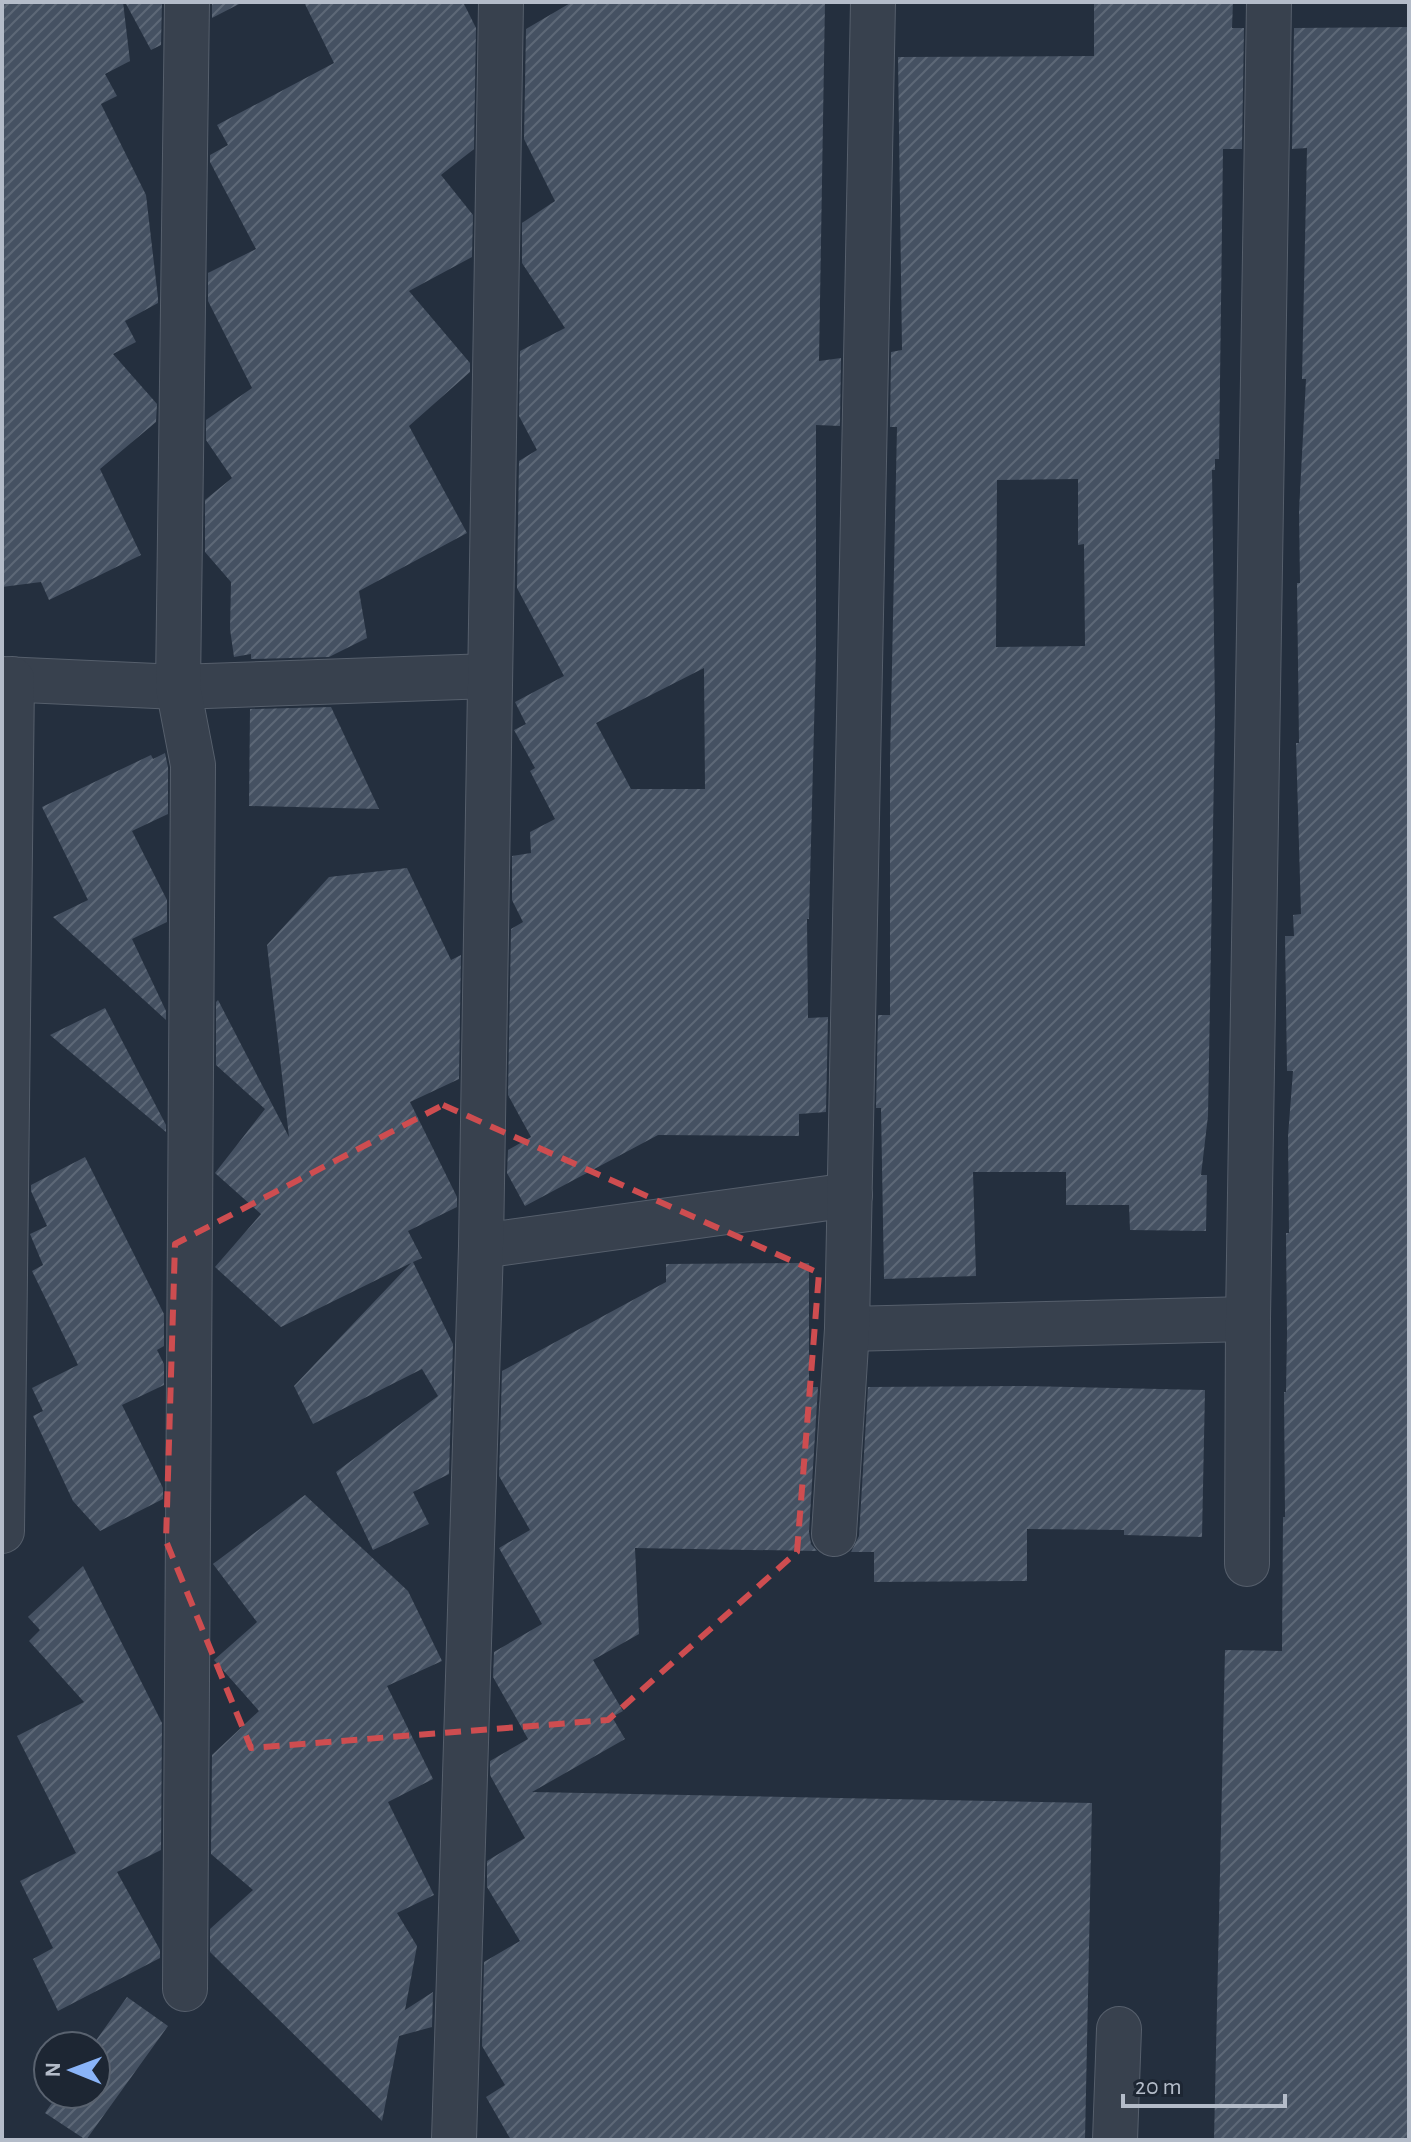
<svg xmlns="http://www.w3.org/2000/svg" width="1411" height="2142" font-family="'Alegreya Sans',sans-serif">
<defs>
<pattern id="building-hatch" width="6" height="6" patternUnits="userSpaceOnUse" patternTransform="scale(2)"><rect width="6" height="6" fill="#455162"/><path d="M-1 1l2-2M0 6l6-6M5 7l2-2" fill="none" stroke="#5d6877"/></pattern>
</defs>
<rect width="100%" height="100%" fill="#242f3e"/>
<!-- building -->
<g fill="url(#building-hatch)" fill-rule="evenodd">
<polygon points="2,2 123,2 130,61 105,74 117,96 101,104 146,195 158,298 158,303 125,321 136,342 113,354 157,404 156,422 100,469 141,555 49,600 41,582 2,587"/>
<polygon points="125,2 162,2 161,45 151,50"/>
<polygon points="212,2 243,2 212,18"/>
<polygon points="304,2 463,2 476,28 474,149 441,175 473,215 472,257 409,291 470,363 470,372 409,426 467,533 359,591 367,638 329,657 251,659 251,654 234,657 230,629 231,582 205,552 205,500 232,478 206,440 206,420 252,388 208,301 208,273 256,249 210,162 210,155 228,145 217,125 334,63"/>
<path d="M572 2H825L819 361 841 358 840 426 816 425V650L809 919H807L808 1018 828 1017 826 1112 799 1114V1136L658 1135 525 1206 507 1173 508 1150 531 1137 508 1095 511 929 523 922 512 900V856L531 853 530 832 555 819 530 771 535 768 514 730 526 724 515 702 564 676 517 588 519 461 537 450 519 416 520 351 565 328 522 263V223L555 201 524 139 526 29ZM704 668 705 789H631L596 723Z"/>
<path d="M1094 2H1233L1232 28H1244L1242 149H1223L1219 459H1215V470H1212L1215 715 1208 1116 1201 1175H1207L1206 1231 1130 1230 1129 1205H1066V1172H973L976 1276 884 1279 881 1108H876L878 1015H890V760L897 427H890L891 352 902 350 898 57 1094 56ZM1078 479V545L1084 544 1085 646 996 647 997 480Z"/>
<polygon points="1409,27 1409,2140 1214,2140 1225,1650 1282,1651 1283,1517 1285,1517 1284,1392 1286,1392 1287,1333 1286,1233 1289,1233 1288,1136 1293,1071 1287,1071 1285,936 1294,936 1293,915 1301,914 1296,743 1299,743 1297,583 1300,583 1299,511 1306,379 1302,379 1307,148 1292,149 1294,28"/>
<polygon points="331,707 379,809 249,806 250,709"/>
<polygon points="165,753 168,767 168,814 132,831 167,900 167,922 132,939 166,1011 166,1020 53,917 88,900 42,807 151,755 153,759"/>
<polygon points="407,868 451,960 461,955 459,1079 410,1102 457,1197 457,1207 408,1231 422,1258 413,1262 453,1344 449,1474 413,1492 429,1524 373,1550 336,1472 438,1396 422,1369 313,1424 294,1386 411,1263 281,1327 215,1267 261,1214 215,1173 265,1109 216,1065 216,1002 218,1000 289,1137 267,945 329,877"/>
<polygon points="105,1008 166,1125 166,1132 50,1035"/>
<polygon points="85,1157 164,1314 164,1346 157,1350 164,1364 164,1385 122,1405 163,1488 163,1499 100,1531 73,1501 33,1416 43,1411 32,1388 78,1365 32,1271 43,1265 30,1234 47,1226 31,1191 31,1185"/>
<polygon points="809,1263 809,1387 818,1387 809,1532 811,1544 817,1551 635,1548 639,1634 593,1660 623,1711 612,1717 625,1739 532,1792 1092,1803 1085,2140 511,2140 486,2097 505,2085 482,2046 484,1962 520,1941 487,1887 487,1861 525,1838 490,1775 490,1761 528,1739 493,1677 494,1652 542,1624 499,1548 530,1530 499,1476 502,1371 666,1282 666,1264"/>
<polygon points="1025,1386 1205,1390 1202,1537 1124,1535 1124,1530 1027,1529 1027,1581 874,1582 874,1552 851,1552 859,1536 868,1387"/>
<polygon points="305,1495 408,1591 442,1661 387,1686 433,1779 388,1802 434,1895 397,1913 417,1946 405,2010 433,1992 432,2027 399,2036 382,2121 210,1952 210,1929 253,1890 211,1854 212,1755 259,1711 214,1660 257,1622 213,1564"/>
<polygon points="83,1566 162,1723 161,1850 117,1872 160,1950 160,1958 58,2011 33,1959 53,1948 20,1881 76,1853 17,1736 84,1702 29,1641 40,1630 28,1617"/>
<polygon points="127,1997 168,2026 86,2140 45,2113 58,2094 96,2094 96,2046 92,2046"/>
</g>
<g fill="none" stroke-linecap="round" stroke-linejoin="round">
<!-- minor casing -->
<g stroke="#565f6c" stroke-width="46">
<g id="minor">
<polyline points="2,679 178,687 490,676"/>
<polyline points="481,1246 850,1195"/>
<polyline points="847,1329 1248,1319"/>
<polyline points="2,1531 12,679"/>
<polyline points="834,1534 847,1329 873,2"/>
<polyline points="1247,1564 1248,1319 1269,2"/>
<polyline points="185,1989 193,765 178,687 187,2"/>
<polyline points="454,2140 481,1246 501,2"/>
<polyline points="1115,2140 1119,2029"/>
</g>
</g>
<!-- minor -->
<use href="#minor" stroke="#38414e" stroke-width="44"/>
</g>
<!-- marked area -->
<path fill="none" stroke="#ce4d50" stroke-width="6" stroke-dasharray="16 10" stroke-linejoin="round" d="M443 1105 819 1273 797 1552 608 1720 251 1748 166 1541 175 1244Z"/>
<!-- border -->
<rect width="1411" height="2142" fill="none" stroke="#b4bcc9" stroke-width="8"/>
<!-- north arrow -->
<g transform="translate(72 2070) rotate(271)"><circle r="38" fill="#1d2633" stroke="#59626f" stroke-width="2"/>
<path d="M0-6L14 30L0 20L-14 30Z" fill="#8ab4f8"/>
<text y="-12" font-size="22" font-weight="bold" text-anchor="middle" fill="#b4bcc9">N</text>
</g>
<!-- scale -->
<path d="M1123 2094v12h162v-12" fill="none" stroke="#b4bcc9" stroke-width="4"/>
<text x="1135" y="2094" font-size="24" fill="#b4bcc9" stroke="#1d2633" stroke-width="6" paint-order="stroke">20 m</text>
</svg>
